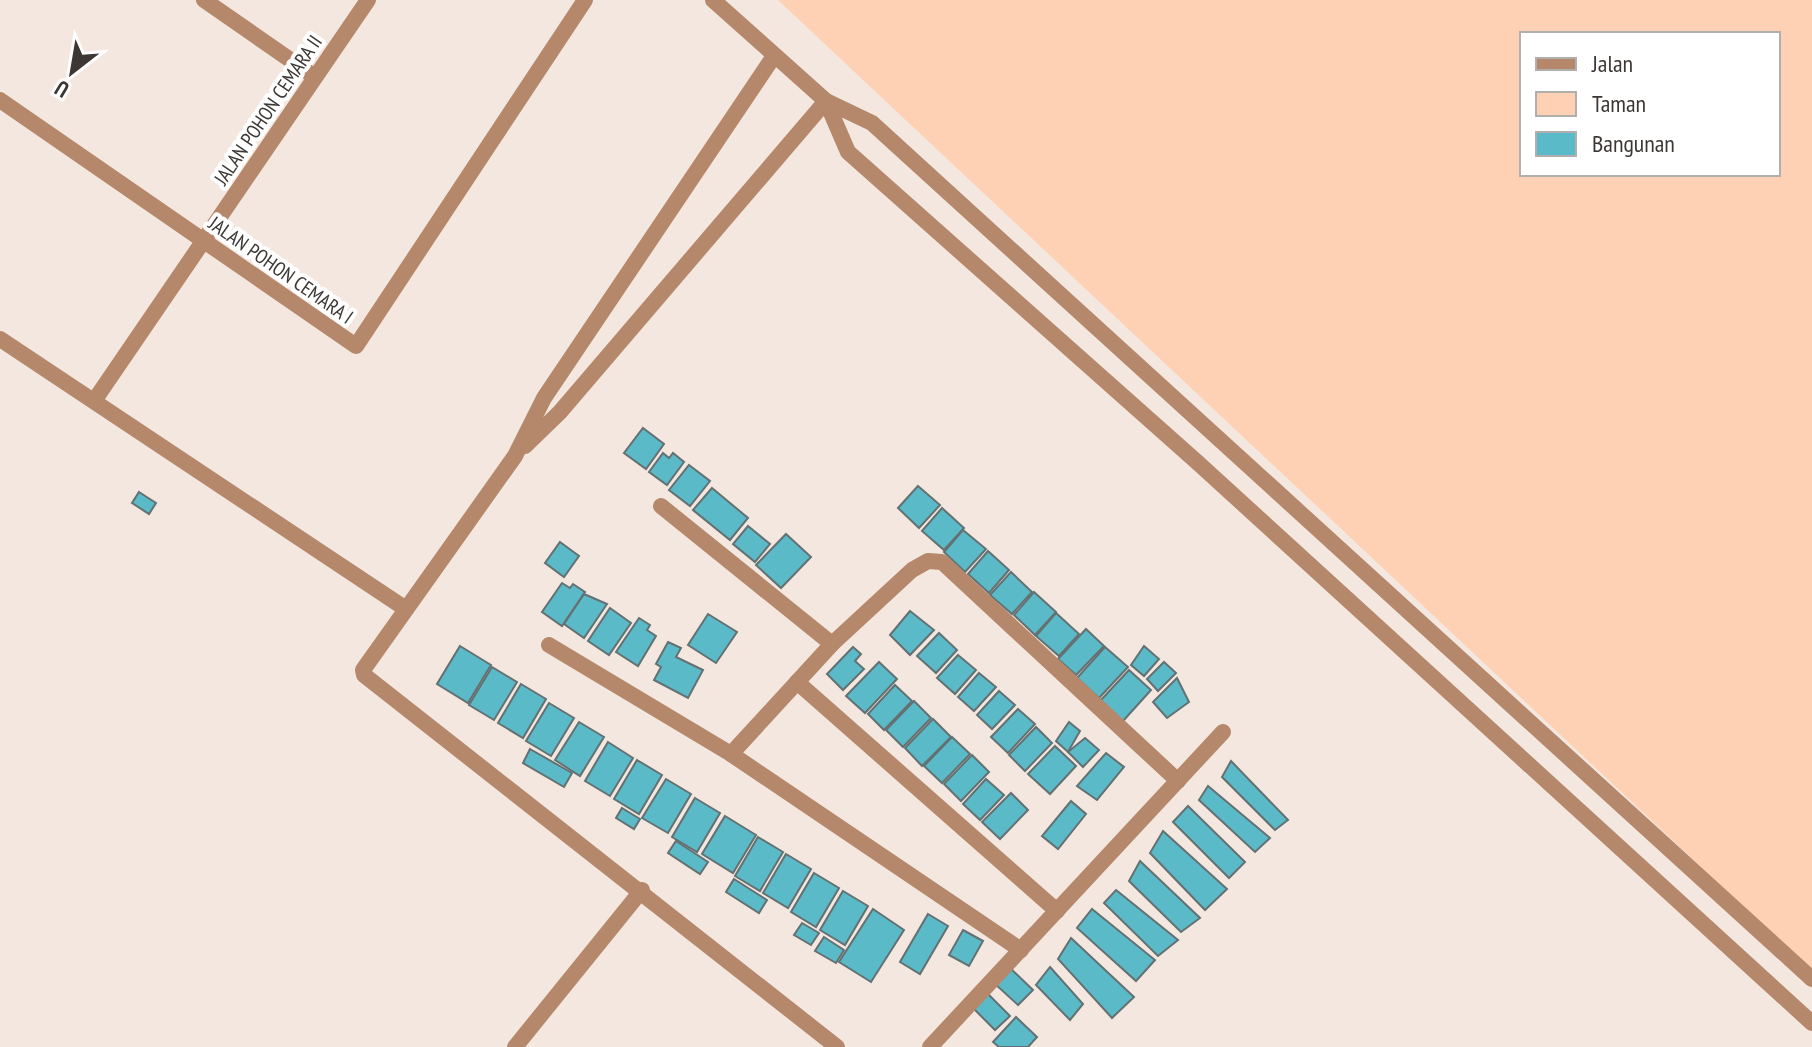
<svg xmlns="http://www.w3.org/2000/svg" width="1812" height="1047" font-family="'PT Sans Narrow',sans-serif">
<rect width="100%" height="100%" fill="#f4e7df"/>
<!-- green -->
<path fill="#fed0b4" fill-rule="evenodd" d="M778 0H1812V971ZM1522 34H1778V174H1522Z"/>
<!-- building -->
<g fill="#5bbac8" stroke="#637173" stroke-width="2">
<polygon points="643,428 664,444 646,469 624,453"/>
<polygon points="663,453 669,458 673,453 684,462 667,485 649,472"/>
<polygon points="689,465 710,481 690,506 669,490"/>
<polygon points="918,486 940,505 919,528 898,508"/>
<polygon points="712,488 748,518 730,540 693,510"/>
<polygon points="139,492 156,503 149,514 132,503"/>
<polygon points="942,508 964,528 944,550 922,531"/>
<polygon points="748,526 770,544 755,562 733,544"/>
<polygon points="963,530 986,549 965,572 944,552"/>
<polygon points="786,534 811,557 781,588 756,565"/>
<polygon points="560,542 579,556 564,577 545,563"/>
<polygon points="988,551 1009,570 989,593 968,574"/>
<polygon points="1011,572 1032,592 1012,614 990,595"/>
<polygon points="562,583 570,588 573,584 585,592 562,626 542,612"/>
<polygon points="1034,592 1056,612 1035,635 1014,615"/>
<polygon points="584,594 607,604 584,638 564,624"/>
<polygon points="610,608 631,623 609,655 588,641"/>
<polygon points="910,611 934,630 910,655 890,635"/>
<polygon points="1056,613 1079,634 1059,656 1036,636"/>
<polygon points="708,614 737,632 716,663 688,645"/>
<polygon points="639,618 650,625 647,630 656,636 638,666 616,652"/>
<polygon points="1086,629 1104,646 1076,675 1058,659"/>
<polygon points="939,633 957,650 936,673 917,656"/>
<polygon points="668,642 681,648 676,657 703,670 688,698 654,680 661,667 656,664"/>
<polygon points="460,646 491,665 468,703 437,684"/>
<polygon points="1144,646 1159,659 1144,676 1131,665"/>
<polygon points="853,647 861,654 855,661 864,669 843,690 827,674"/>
<polygon points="1105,647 1128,667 1099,698 1077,678"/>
<polygon points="958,655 976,670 955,694 937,678"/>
<polygon points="879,662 897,679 865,713 846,696"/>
<polygon points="1164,662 1176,673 1158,691 1147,679"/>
<polygon points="492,667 517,682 494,720 469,705"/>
<polygon points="1129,670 1151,690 1123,721 1100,701"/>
<polygon points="979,673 996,687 974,711 958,697"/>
<polygon points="1177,678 1189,702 1167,718 1153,702"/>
<polygon points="521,684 546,699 523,738 498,723"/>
<polygon points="895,685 912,701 884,730 868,714"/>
<polygon points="999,691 1015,705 992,729 977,715"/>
<polygon points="914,701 931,718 903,747 886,730"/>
<polygon points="549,703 574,718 551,756 526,741"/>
<polygon points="1018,709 1035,724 1008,753 991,737"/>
<polygon points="933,719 951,737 922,766 905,748"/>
<polygon points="579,722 604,737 580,776 555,760"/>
<polygon points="1069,722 1080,731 1068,752 1056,741"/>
<polygon points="1036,727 1052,743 1025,771 1009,755"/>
<polygon points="952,737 970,754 942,783 924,766"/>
<polygon points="1085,738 1099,750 1083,767 1068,752"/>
<polygon points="608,742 633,758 610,796 585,781"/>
<polygon points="1055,746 1076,766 1050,794 1028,774"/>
<polygon points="530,749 572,773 564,787 523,763"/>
<polygon points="1106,753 1124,767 1097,800 1077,786"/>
<polygon points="972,755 989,772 961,801 944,784"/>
<polygon points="637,760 662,775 639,814 614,799"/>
<polygon points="1231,761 1288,820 1275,830 1222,777"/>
<polygon points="666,779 691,794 668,833 642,818"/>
<polygon points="986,779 1004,795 980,820 963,804"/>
<polygon points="1208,786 1270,838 1255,852 1199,800"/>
<polygon points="1011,793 1028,810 1000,839 982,822"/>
<polygon points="695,798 720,813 697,852 672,837"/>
<polygon points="1071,801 1086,814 1058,849 1042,836"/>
<polygon points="1188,806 1245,862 1229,878 1173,822"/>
<polygon points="622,808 640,819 634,829 616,818"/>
<polygon points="725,816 756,835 733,873 702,854"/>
<polygon points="1163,831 1227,889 1205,910 1150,853"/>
<polygon points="758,837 783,852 760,891 735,876"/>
<polygon points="676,841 708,862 700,874 668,853"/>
<polygon points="786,854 811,869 788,908 763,893"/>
<polygon points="1140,861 1200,918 1181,932 1129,881"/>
<polygon points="814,873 839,888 816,927 791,912"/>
<polygon points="734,879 767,900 759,913 726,892"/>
<polygon points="1116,890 1178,940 1158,956 1104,903"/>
<polygon points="843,891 868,906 845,945 820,930"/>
<polygon points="873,909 904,930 871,982 839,962"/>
<polygon points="1092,909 1155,960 1136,981 1077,928"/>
<polygon points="928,914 948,926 920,974 900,962"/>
<polygon points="802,923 819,933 811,945 794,935"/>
<polygon points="963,930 983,941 969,966 949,955"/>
<polygon points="824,937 844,950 836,963 815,951"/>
<polygon points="1071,938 1134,997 1112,1018 1058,959"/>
<polygon points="1009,967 1033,990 1018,1005 994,983"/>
<polygon points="1050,967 1083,1004 1070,1020 1036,985"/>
<polygon points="986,992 1010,1016 995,1030 972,1007"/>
<polygon points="1016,1017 1037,1037 1028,1047 999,1047 993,1042"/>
</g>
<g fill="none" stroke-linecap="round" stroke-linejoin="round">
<!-- minor -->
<g stroke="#b5886c" stroke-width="16">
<polyline points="204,0 315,77"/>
<polyline points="713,0 826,101 872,123 1812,979"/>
<polyline points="774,56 544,398 515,456 363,670 364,675 837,1047"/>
<polyline points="0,100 356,346 585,0"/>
<polyline points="826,101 848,152 1197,462 1812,1023"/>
<polyline points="0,339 406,609"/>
<polyline points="94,401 368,0"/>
<polyline points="525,446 560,412 826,101"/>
<polyline points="661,506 832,644"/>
<polyline points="549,645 731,754 1021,950"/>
<polyline points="797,682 1057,911"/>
<polyline points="731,754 832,644 912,570 928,561 942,562 1178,781"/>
<polyline points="515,1047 642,890"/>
<polyline points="930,1047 1223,732"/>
</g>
</g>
<g text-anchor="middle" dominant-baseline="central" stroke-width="8" stroke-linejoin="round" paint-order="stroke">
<!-- street labels -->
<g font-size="20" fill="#3c3734" stroke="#fff">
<text transform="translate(268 110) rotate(-56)">JALAN POHON CEMARA II</text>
<text transform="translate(281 270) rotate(35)">JALAN POHON CEMARA I</text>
</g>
</g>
<!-- legend -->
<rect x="1520" y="32" width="260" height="144" fill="#ffffff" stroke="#b1afae" stroke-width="2"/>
<rect x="1536" y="58" width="40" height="12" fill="#b5886c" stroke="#b1afae" stroke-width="2"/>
<text x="1592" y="72" font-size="24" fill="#3c3734">Jalan</text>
<rect x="1536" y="92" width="40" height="24" fill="#fed0b4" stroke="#b1afae" stroke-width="2"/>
<text x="1592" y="112" font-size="24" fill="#3c3734">Taman</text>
<rect x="1536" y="132" width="40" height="24" fill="#5bbac8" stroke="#b1afae" stroke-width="2"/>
<text x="1592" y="152" font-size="24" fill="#3c3734">Bangunan</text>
<!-- north arrow -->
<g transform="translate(72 72) rotate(211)" stroke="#ffffff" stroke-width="6" paint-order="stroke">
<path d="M0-6L14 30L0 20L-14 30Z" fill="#3c3734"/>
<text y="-12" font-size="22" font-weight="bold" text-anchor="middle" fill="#3c3734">U</text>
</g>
</svg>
